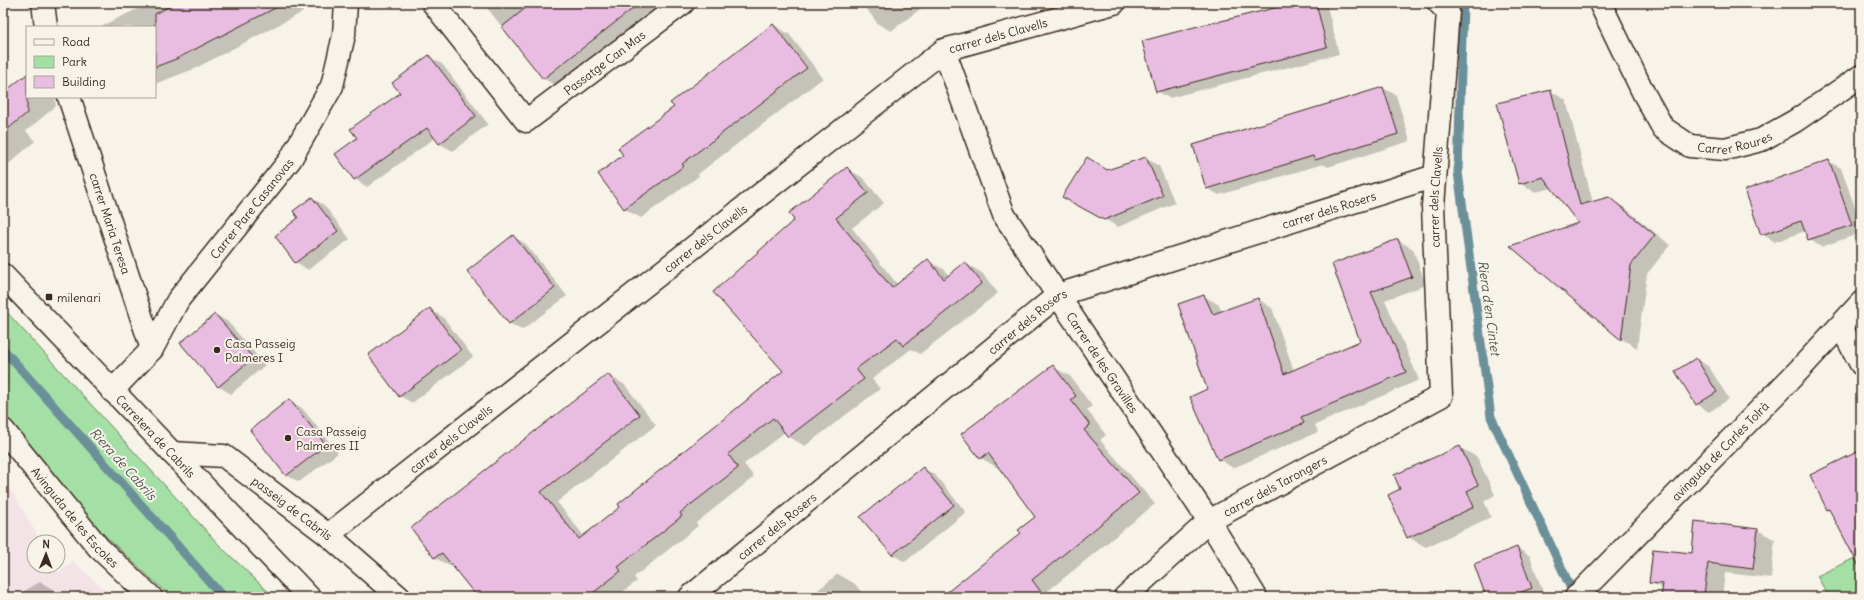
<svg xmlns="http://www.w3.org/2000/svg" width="1864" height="600" font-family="Delius,sans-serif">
<rect width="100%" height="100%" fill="#f7f3e8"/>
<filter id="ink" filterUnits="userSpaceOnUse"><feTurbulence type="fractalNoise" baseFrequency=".025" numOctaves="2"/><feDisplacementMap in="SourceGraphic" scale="8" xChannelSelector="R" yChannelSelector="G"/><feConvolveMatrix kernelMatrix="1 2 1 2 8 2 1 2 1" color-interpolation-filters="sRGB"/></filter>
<g filter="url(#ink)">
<!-- built -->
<polygon fill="#f3e3e6" points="3,488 12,491 41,542 34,542 34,566 54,566 58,572 73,561 112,597 3,597"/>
<!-- green -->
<g fill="#a4dfa5" stroke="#708462">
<polygon points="3,308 221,547 274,597 171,597 101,532 3,423"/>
<polygon points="1861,555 1861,597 1829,597 1817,576"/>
</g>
<!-- shadow -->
<g fill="#0003">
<polygon points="22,3 41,3 41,14 24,4"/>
<polygon points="150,3 298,3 303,12 194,69 155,84 155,27 99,27"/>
<polygon points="483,3 670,3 562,89 544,79"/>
<polygon points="862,3 928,3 891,31 878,24"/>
<polygon points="1299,3 1321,3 1327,6 1339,54 1169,98 1157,91 1219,23"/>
<polygon points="774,25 789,34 823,78 698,174 699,176 641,218 625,209 600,174 624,156 675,108"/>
<polygon points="429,57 442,64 488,124 453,151 440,144 435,138 367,187 355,179 401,93"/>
<polygon points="27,75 27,97 55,97 56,106 26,131 35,141 3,169 3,95"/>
<polygon points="1383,88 1396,95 1410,141 1328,167 1323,164 1219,195 1206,188"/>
<polygon points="1550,91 1566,100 1593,203 1609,198 1625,208 1670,245 1647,274 1637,348 1622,339 1512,246 1579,223 1552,188 1535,192 1519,183"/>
<polygon points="1146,158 1159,166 1175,203 1118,227 1064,196 1108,171"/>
<polygon points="1828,161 1841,168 1861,224 1861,233 1821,247 1809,239 1805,231 1775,242 1762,234"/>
<polygon points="847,168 863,178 884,203 852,228 898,285 928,261 945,270 949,276 965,263 982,273 998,293 920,354 911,349 872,379 880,389 805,446 789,437 785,432 744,464 754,477 696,523 698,526 634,577 637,581 616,597 487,597 454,566 452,567 435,558 412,528 609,375 625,385 656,425 557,502 584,536 785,371 796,220"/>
<polygon points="312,198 324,205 350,239 308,270 296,262 299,219"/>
<polygon points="514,237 526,244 567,296 522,330 509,323"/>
<polygon points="1398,240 1413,249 1426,285 1385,300 1419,380 1315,425 1318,432 1233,468 1219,459 1209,390 1204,296 1219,305 1222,312 1258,299 1272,308 1294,371 1362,342 1333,265"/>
<polygon points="430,310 443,317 473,357 412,403 400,396"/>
<polygon points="216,315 228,322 265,365 231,394 218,386"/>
<polygon points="1697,359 1709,367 1729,399 1709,412 1697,404"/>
<polygon points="1053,367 1070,376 1092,406 1087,410 1106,435 1100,440 1155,504 1048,591 1053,597 942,597 1022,533 1036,517 999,467 998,468 981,458"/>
<polygon points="289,401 302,408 338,453 299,482 286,475"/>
<polygon points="1459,447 1477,457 1495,495 1484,501 1491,517 1426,547 1408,537 1402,489"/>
<polygon points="923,468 935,475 966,512 905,562 892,554"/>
<polygon points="1758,530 1775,540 1771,578 1725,573 1722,597 1662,597 1663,589 1650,582 1692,554"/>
<polygon points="1517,548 1530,556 1544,595 1539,597 1487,597"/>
<polygon points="838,574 855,584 865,597 809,597"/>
<polygon points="40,582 53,589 57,597 14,597"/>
</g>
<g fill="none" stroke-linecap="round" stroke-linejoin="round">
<!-- stream -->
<g stroke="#6c909a" stroke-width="9">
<polyline points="1463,3 1458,172 1491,417 1575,597"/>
<polyline points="3,349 223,597"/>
</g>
</g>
<!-- building -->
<g fill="#e9bde2" stroke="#3b2a1e">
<polygon points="176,3 285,3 176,59 155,67 155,14"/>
<polygon points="532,3 640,3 543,79 502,27"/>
<polygon points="1295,3 1316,3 1327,47 1156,92 1142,41 1217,21 1217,22"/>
<polygon points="773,24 807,68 682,164 684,166 624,209 598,174 623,155 618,148 674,107 670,103"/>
<polygon points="429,55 476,116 439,144 427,128 354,180 335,154 357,138 350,129 400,93 392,83"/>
<polygon points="27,74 27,113 3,133 3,93"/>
<polygon points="1383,87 1398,134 1315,160 1313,156 1206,189 1193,145"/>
<polygon points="1551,90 1580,205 1609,197 1655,235 1631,265 1621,340 1510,246 1578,223 1543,177 1519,184 1497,103"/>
<polygon points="1087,157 1107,170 1146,157 1163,196 1104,220 1062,197"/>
<polygon points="1829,160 1852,225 1808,240 1801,221 1761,235 1745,190"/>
<polygon points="847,167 868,193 836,218 892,288 928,259 944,279 965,262 982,283 903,346 897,338 856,369 864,379 788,437 773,418 728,454 738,468 680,513 682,516 618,567 621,571 588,597 477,597 442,553 434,558 411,528 608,374 640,415 541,492 579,539 620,507 618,504 783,371 713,292 794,220 789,213"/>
<polygon points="312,197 338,231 295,263 275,236 298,218 293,211"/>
<polygon points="513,235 555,288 509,324 467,271"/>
<polygon points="1398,239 1412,277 1371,292 1406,372 1301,417 1304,423 1218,460 1190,397 1207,389 1178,304 1204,295 1213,314 1258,298 1284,374 1360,341 1332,264"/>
<polygon points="430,308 461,350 399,397 368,355"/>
<polygon points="215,314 253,358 218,387 180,343"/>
<polygon points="1696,358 1717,392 1696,405 1675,371"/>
<polygon points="1053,365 1076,396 1071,400 1090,425 1084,430 1139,493 1032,580 1045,597 941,597 1021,533 1018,530 1035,517 988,453 980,459 961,434"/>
<polygon points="289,399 326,445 286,476 250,430"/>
<polygon points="1460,446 1478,485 1467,491 1474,507 1407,538 1388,495 1400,489 1394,475"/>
<polygon points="1861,450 1861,570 1829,509 1827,510 1810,475"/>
<polygon points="923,467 954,505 892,555 860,517"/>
<polygon points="1695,521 1758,529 1753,569 1708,563 1704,595 1694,594 1694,597 1661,597 1663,584 1649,583 1653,549 1692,553"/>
<polygon points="1517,547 1532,588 1508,597 1486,597 1474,564"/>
</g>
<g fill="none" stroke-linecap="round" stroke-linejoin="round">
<!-- street casing -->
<g stroke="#3b2a1e" stroke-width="25">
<g id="street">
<polyline points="43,3 46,27"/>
<path id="s1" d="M433 3 526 121 683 3"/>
<path id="s2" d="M1600 3 1644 94 1663 128 1690 146 1725 149 1761 140 1795 121 1861 76"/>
<path id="s3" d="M944 50 1004 215 1209 521 1256 597"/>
<path id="s4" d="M69 97 152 349"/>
<polyline points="1841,327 1861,364"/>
<path id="s5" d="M112 391 152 349 178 300 290 160 332 86 344 35 346 3"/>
<path id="s6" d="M3 430 99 548 151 597"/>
<path id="s7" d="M172 453 224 456 328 535 399 597"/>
<path id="s8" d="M328 535 944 50 1114 3"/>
<path id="s9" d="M690 597 1058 295 1435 176"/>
<path id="s10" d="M1125 597 1209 521 1441 396 1433 206 1448 12 1439 3"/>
<path id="s11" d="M1576 597 1799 370 1861 303"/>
</g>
</g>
<!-- secondary casing -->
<g stroke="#3b2a1e" stroke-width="25">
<g id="secondary">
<path id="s12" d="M3 275 309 597"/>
</g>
</g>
<!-- street -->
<use href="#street" stroke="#f7f3e8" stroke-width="22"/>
<!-- secondary -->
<use href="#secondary" stroke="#f7f3e8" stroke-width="22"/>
</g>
</g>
<!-- markers -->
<g fill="#3b2a1e" stroke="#f7f3e8" stroke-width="1.5">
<rect x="45" y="293" width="8" height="8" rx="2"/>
<circle cx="217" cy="350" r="4"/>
<circle cx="288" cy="438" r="4"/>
</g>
<g text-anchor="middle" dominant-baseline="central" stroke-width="4" stroke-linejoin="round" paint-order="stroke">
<!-- street labels -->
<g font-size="12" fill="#3b2a1e" stroke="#f7f3e8">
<text stroke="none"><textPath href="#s8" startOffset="840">carrer dels Clavells</textPath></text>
<text stroke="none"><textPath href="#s1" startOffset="248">Passatge Can Mas</textPath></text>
<text stroke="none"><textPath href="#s2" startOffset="218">Carrer Roures</textPath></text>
<text stroke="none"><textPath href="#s10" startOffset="576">carrer dels Clavells</textPath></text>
<text stroke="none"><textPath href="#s5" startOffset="231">Carrer Pare Casanovas</textPath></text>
<text stroke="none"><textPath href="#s9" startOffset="760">carrer dels Rosers</textPath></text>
<text stroke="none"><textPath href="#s4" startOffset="133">carrer Maria Teresa</textPath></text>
<text stroke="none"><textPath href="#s8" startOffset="480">carrer dels Clavells</textPath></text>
<text stroke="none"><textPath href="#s9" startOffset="436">carrer dels Rosers</textPath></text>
<text stroke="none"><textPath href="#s3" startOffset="353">Carrer de les Gravilles</textPath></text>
<text stroke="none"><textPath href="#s12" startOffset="222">Carretera de Cabrils</textPath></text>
<text stroke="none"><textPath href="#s8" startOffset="156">carrer dels Clavells</textPath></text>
<text stroke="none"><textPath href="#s11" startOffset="205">avinguda de Carles Tolrà</textPath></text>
<text stroke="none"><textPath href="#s10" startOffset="188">carrer dels Tarongers</textPath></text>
<text stroke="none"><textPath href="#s7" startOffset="138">passeig de Cabrils</textPath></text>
<text stroke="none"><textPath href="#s6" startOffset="113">Avinguda de les Escoles</textPath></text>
<text stroke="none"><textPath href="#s9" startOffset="112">carrer dels Rosers</textPath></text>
</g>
<!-- poi labels -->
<g font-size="12" fill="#3b2a1e" stroke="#f7f3e8" text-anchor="start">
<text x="57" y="297">milenari</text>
<text x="225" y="343">Casa Passeig<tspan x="225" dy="14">Palmeres I</tspan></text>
<text x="296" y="431">Casa Passeig<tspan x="296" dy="14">Palmeres II</tspan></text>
</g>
<!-- water labels -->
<g font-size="13" font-style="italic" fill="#4f5452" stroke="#f7f3e8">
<text transform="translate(1489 308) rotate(82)">Riera d'en Cintet</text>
<text transform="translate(123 464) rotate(48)">Riera de Cabrils</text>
</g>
</g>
<!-- margin -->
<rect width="1864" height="600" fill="none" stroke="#f7f3e8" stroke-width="16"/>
<rect x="8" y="8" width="1848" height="584" fill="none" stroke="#3b2a1e" stroke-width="1.5" filter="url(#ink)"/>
<!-- legend -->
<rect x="26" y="26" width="130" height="72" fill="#f7f3e8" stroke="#aca397"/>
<rect x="34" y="39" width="20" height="6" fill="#f7f3e8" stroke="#aca397"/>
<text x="62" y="46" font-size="12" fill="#3b2a1e">Road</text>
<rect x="34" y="56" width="20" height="12" fill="#a4dfa5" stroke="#aca397"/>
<text x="62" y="66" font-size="12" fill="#3b2a1e">Park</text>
<rect x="34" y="76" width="20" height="12" fill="#e9bde2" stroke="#aca397"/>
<text x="62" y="86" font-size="12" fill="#3b2a1e">Building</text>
<!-- north arrow -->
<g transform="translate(46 554) rotate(1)"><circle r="19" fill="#f7f3e8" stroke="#aca397"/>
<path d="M0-3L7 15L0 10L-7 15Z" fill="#3b2a1e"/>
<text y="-6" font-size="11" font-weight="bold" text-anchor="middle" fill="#3b2a1e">N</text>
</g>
</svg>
